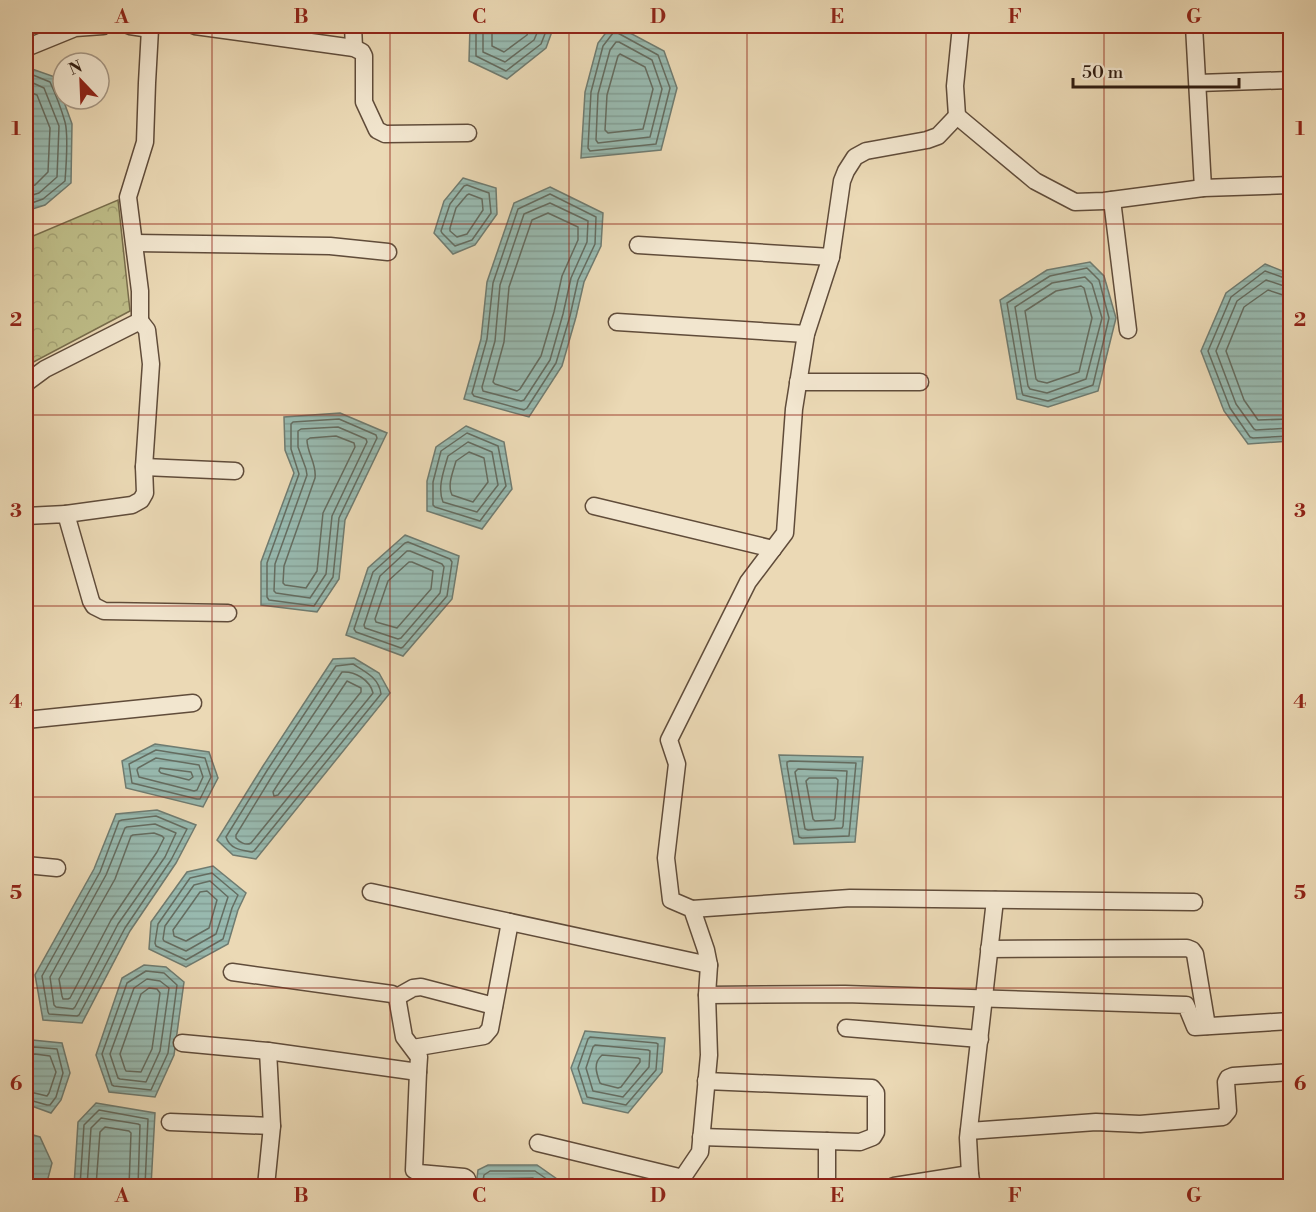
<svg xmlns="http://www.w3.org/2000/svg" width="1316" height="1212" font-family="'Libre Bodoni',serif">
<defs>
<pattern id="forest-crowns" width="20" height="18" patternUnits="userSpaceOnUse" patternTransform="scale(1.5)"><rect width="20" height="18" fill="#bebd88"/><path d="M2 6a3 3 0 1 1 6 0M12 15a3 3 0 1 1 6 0" fill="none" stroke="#a4a274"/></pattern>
<pattern id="water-rules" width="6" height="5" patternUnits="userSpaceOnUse" patternTransform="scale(1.5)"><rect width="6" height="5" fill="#98bab0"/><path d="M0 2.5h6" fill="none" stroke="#839f96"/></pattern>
</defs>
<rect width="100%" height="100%" fill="#ebd9b5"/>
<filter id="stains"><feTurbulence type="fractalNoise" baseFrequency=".00333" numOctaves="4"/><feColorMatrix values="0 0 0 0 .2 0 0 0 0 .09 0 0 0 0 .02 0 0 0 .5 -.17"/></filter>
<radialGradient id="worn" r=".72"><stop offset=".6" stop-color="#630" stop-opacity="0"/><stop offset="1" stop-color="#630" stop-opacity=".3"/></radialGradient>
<!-- forest -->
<polygon fill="url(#forest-crowns)" stroke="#786d4c" stroke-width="1.5" points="118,200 130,311 26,366 26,239"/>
<!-- water -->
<g fill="url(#water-rules)" stroke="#6f7b70" stroke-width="1.5">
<polygon points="470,26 554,26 546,48 507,79 469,61"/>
<polygon points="611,26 617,26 664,51 677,88 661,150 581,158 585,92 598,43"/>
<polygon points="32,69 55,77 72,124 71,183 45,205 26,211 26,71"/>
<polygon points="463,178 496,188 497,214 475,245 453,254 434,233 444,201"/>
<polygon points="550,187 603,213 601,246 584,282 576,317 562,366 529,417 464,399 481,339 487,282 514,203"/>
<polygon points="1090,262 1104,276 1116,318 1098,391 1048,407 1017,399 1000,300 1047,270"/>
<polygon points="1265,264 1290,274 1290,441 1248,444 1224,411 1201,351 1226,293"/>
<polygon points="340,413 387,433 345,520 339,579 317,612 261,605 261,562 294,473 285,450 284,417"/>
<polygon points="466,426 504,442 512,489 482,529 427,511 427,481 436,447"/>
<polygon points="405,535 459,556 452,599 403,656 346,635 368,568"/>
<polygon points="354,658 379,673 390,693 256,859 233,855 217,840 263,766 333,659"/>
<polygon points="155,744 209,752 218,778 203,807 126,788 122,761"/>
<polygon points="779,755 863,757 855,842 794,844"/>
<polygon points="157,810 196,825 176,863 130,931 82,1023 43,1020 35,975 94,869 116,814"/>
<polygon points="213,866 246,893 238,910 228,944 186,967 149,949 151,922 187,872"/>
<polygon points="144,965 166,967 184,982 174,1055 155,1097 109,1092 96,1055 122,978"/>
<polygon points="585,1031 665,1038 662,1072 628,1113 583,1103 571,1068"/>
<polygon points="32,1040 62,1043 70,1073 61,1100 51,1113 26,1104 26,1044"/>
<polygon points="96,1103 155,1113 151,1186 74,1186 78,1122"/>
<polygon points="26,1133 40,1137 52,1163 46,1186 26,1186"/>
<polygon points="488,1165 537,1165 567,1186 476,1186 478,1170"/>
</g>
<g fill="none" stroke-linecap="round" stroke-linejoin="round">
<!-- shore -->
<g stroke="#646c60" stroke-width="1.5">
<polyline points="476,26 476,56 506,71 541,44 548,26"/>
<polyline points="483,26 483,52 505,62 534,40 540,26"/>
<polyline points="492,26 492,46 504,52 527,35 530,26"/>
<polygon points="616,32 658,55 670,88 656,144 590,151 588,148 591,92 603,46 613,33"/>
<polygon points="616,42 619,42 652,60 662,89 650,137 598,143 596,140 598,94 610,50"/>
<polygon points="620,54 645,67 653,89 643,129 608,133 605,130 607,95 618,56"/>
<path d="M26 76 33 75 50 82C56 95 61 108 65 122 68 133 66 168 65 181L43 199 26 205"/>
<polyline points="26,84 33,83 44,88 59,126 57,177 39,193 26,197"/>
<polyline points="26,93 32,93 37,95 50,128 48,172 35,185 26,187"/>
<polygon points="467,185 489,193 491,213 472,240 455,246 442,233 441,231 450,204 464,186"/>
<polygon points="469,194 482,199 483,210 467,234 457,237 450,231 450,228 456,208 467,195"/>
<polygon points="550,194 596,217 595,244 578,280 570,316 556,363 527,408 524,410 474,396 472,393 487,339 493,283 518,209"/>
<polygon points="550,203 588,221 587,242 571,278 563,314 550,360 524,400 521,401 483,391 482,387 495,341 500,285 524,214"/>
<polygon points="548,213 578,227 578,240 562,276 554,312 541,356 520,389 517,391 495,384 493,382 504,342 509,287 532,220"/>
<polygon points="1087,268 1099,280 1109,318 1093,385 1048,401 1023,395 1022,392 1007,303 1050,276"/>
<polygon points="1085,277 1092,284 1102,318 1086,379 1047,393 1030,389 1028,386 1015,307 1052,283"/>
<polyline points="1290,280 1265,271 1231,297 1208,351 1230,408 1250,437 1253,438 1290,436"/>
<polygon points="1081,286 1084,288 1092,318 1079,372 1047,383 1038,381 1036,379 1025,311 1056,291"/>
<polyline points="1290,287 1284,286 1266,280 1237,301 1216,351 1236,404 1254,429 1256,430 1290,428"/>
<polyline points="1290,296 1283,295 1268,290 1244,307 1226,351 1244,400 1258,420 1290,419"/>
<polygon points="339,419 376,435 377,438 339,518 333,577 314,606 269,600 267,597 267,563 299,474 291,449 291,424 293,422"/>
<polygon points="338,427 366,439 367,442 332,516 326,574 310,598 276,593 274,591 275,564 307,475 306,469 298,447 298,431 301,429"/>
<polygon points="467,433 498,446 506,486 480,521 435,507 433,505 433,482 441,451"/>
<path d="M336 436 354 443 355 447 323 513 317 571 306 588 285 585 283 583 284 566 315 478C317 464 307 453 307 440L310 438Z"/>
<path d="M468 442 492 452 498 485 477 512 443 502C437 488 444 470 448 456Z"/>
<path d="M469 452 484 458 488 482 473 502 452 495C447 485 453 472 456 461Z"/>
<polygon points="408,542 450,559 452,562 447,596 403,647 401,648 356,632 354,629 373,572 405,543"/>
<polygon points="407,551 410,551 442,564 444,567 440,593 401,638 398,639 365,628 364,625 380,576"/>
<polygon points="412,562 433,571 431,589 397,628 376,622 375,619 388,581 409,562"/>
<path d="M353 664C366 672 379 678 381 694L254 851 252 852C240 850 230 849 226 837L268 769 336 666Z"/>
<path d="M342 672C355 671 370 680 373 693L251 843C246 846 239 842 236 838V835L274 773Z"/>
<polygon points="347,681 361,688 361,692 278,795 274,796 273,792 282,778"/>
<polygon points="156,750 205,758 211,777 200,799 197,799 132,783 129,764"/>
<polygon points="156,758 199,765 203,777 197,790 194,791 139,777 137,770 138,768"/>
<polygon points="790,761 856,763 849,836 802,838 799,837 787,765 787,762"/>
<polygon points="160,768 191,772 193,777 189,780 161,773 159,771"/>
<polygon points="798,769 847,771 843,826 842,828 808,830 805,829 795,772"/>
<polygon points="809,778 836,778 838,780 835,818 834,820 815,821 813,819 806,781"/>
<polygon points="156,816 187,829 171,860 125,928 79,1015 77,1016 49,1014 48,1012 42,976 100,872 119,821 122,820"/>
<polygon points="155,824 176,833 165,857 118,924 75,1007 73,1009 56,1007 54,1005 50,977 106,875 125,828 127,827"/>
<polygon points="154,833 162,836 164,838 157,852 111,920 70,998 68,999 63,999 62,996 59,979 115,879 131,836 133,835"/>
<polygon points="212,873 238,895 232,908 223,939 186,960 156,946 155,943 158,924 190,878"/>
<polygon points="210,881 228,897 216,934 186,951 164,941 163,939 165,926 194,885"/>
<polygon points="207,891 217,900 209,928 186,941 174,936 173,930 200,892"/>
<polygon points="146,971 164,973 177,985 168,1053 151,1090 114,1086 112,1085 102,1054 127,983"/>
<polygon points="147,979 160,981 169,988 160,1051 146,1082 120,1079 118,1078 110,1054 134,988"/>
<polygon points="149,988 157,989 160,993 152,1049 141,1072 126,1071 125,1069 120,1054 141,994"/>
<polygon points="590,1037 656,1043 658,1044 656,1070 626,1105 587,1097 578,1068 588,1039"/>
<polygon points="595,1045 648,1050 650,1051 649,1067 623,1097 593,1091 586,1068 593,1047"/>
<polyline points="26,1049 34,1047 57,1049 63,1073 56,1097 50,1105 47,1105 26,1099"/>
<path d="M602 1055 638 1058 640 1059V1062L621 1087 618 1088 602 1084 600 1083C596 1072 593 1063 602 1055Z"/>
<polyline points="26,1056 35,1054 50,1056 56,1072 49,1093 47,1096 26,1091"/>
<polyline points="80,1186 84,1125 99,1110 148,1119 145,1186"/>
<polyline points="87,1186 91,1128 101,1118 138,1124 140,1125 138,1186"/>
<polyline points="96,1186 100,1132 105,1127 129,1131 131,1133 129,1186"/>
<polyline points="482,1186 484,1175 490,1171 535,1171 557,1186"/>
<polyline points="490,1186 491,1181 493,1179 533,1178 544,1186"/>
</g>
<!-- street casing -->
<g stroke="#604c3a" stroke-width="19">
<g id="street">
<polyline points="130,26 150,29"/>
<polyline points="195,26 354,48 362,52 364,56 364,102 377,130 385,134 468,133"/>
<polyline points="353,26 354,48"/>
<polyline points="1194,26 1203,188"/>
<polyline points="26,48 75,28 103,26"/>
<polyline points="1198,83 1290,80"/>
<polyline points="957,116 1035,181 1075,202 1104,201 1203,188 1290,185"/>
<polyline points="957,116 955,86 961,26"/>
<polyline points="1112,200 1128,330"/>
<polyline points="135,243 330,246 388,252"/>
<polyline points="638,245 831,257"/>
<polyline points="617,322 806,334"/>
<polyline points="798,382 920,382"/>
<polyline points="26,383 45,369 140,321 140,291 128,197 145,142 147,83 150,29"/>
<polyline points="144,467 235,471"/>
<polyline points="594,506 773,549"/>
<polyline points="66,514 132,505 141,500 145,493 144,467 151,364 147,330 140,321"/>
<polyline points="26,516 66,514 91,601 94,606 104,611 228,613"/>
<polyline points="26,720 193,703"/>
<polyline points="26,865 57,868"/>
<polyline points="371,892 709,965"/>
<polyline points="692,909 850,898 1194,902"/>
<polyline points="989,949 1187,948 1192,950 1195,954 1207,1026"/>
<polyline points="232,972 392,994 397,997 404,1037 419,1057 418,1072 414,1170 419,1173 464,1177 467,1179 469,1186"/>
<polyline points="707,995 845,994 1186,1005 1195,1027 1290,1021"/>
<polyline points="397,997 413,988 421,987 494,1006"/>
<polyline points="846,1028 980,1039"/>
<polyline points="182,1043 268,1051 418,1072"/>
<polyline points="413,1048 484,1036 490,1029 510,922"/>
<polyline points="170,1122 272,1126"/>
<polyline points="969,1131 1096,1122 1140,1124 1223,1117 1228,1111 1226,1082 1228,1078 1233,1076 1290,1072"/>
<polyline points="701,1137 860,1142 873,1137 876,1132 876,1093 872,1088 706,1081"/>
<polyline points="538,1143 683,1178"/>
<polyline points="266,1186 272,1126 268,1051"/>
<polyline points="677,1186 700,1152 709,1055 707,995 709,965 706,950 692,909 671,900 666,858 677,764 669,740 748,582 785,533 794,409 806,334 831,257 842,181 846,171 855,157 866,151 927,140 938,136 957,116"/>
<polyline points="827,1186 827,1141"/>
<polyline points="894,1186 970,1174"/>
<polyline points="972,1186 970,1174 968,1138 995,900"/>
</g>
</g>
<!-- street -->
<use href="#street" stroke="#f2e6cf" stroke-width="16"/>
</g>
<!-- grid -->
<path fill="none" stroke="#8f2418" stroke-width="1.5" stroke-opacity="0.55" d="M212 26V1186M390 26V1186M569 26V1186M747 26V1186M926 26V1186M1104 26V1186M26 224H1290M26 415H1290M26 606H1290M26 797H1290M26 988H1290"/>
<!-- margin -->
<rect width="1316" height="1212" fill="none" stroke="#ebd9b5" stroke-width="66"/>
<!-- north arrow -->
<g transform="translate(81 81) rotate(337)"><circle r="28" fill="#f2e6cf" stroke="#a59683" stroke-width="1.5"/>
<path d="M0-4.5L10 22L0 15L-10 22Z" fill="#8f2418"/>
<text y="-9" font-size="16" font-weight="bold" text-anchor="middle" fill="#311d11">N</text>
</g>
<!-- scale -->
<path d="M1073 78v9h166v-9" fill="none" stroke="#311d11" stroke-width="3"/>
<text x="1082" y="78" font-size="18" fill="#311d11" stroke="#f2e6cf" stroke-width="4.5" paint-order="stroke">50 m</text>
<rect x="33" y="33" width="1250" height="1146" fill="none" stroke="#8f2418" stroke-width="2"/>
<g font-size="20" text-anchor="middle" font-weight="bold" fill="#8f2418">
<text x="122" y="23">A</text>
<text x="301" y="23">B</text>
<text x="479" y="23">C</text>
<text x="658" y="23">D</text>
<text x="837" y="23">E</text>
<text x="1015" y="23">F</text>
<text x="1194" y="23">G</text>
<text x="16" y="135">1</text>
<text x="1300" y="135">1</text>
<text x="16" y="326">2</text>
<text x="1300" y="326">2</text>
<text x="16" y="517">3</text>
<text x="1300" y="517">3</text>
<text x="16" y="708">4</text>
<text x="1300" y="708">4</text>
<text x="16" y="899">5</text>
<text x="1300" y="899">5</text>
<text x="16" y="1090">6</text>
<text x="1300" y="1090">6</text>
<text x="122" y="1202">A</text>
<text x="301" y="1202">B</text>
<text x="479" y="1202">C</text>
<text x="658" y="1202">D</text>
<text x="837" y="1202">E</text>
<text x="1015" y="1202">F</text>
<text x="1194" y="1202">G</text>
</g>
<rect width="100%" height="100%" filter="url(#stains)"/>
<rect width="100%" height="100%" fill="url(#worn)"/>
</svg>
